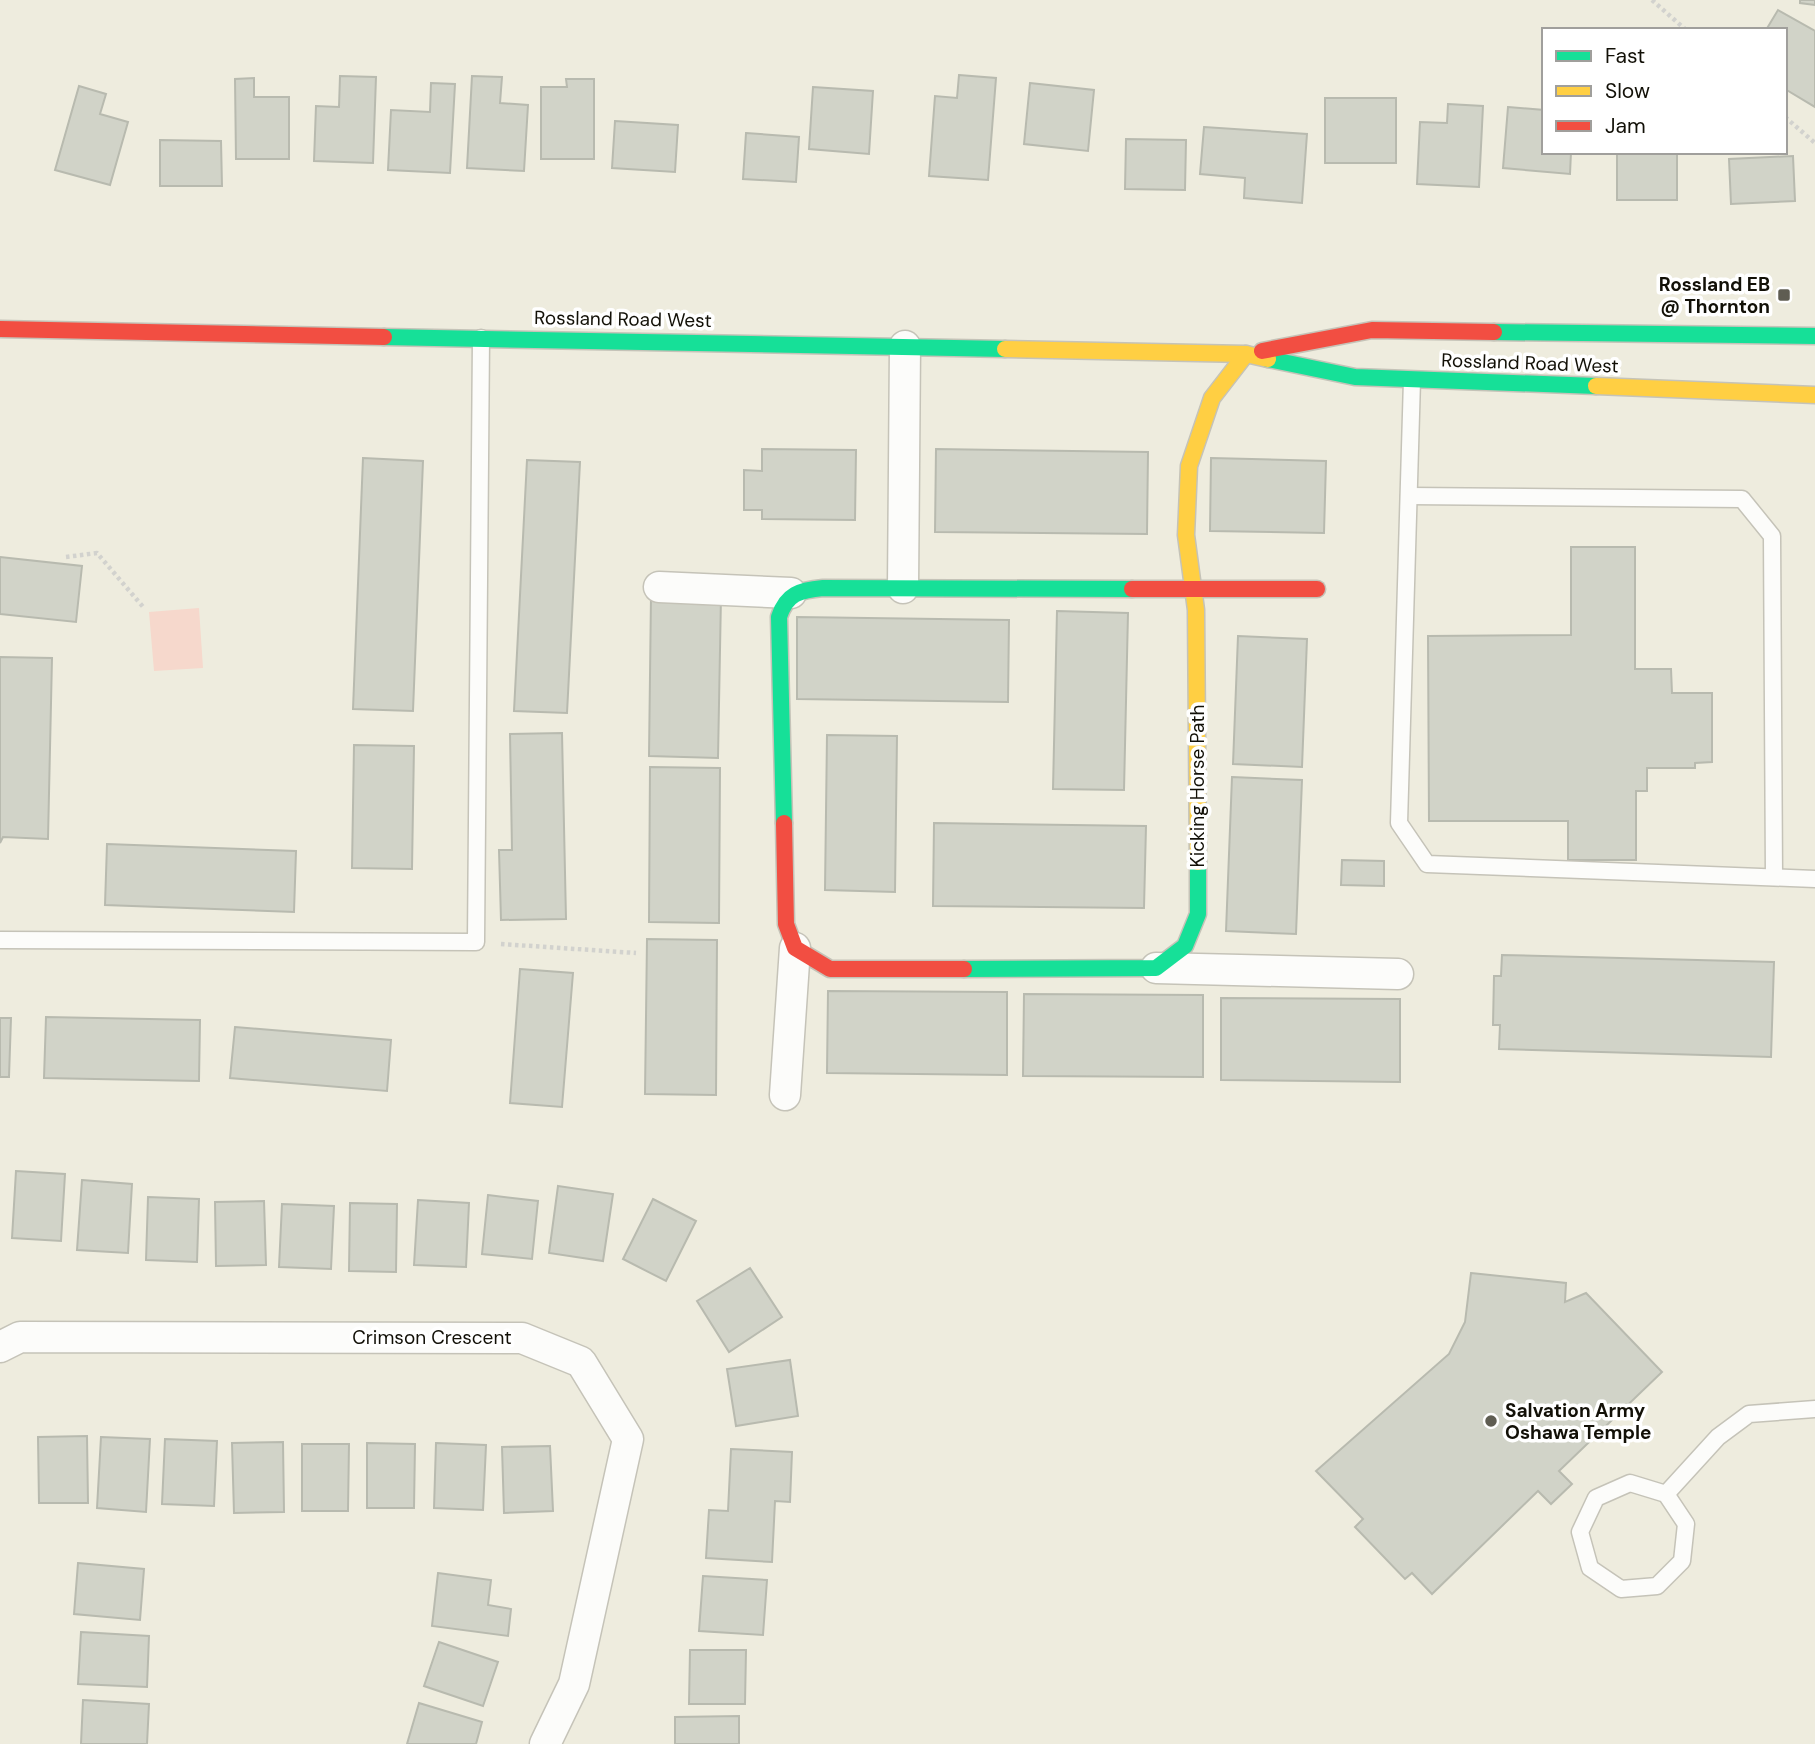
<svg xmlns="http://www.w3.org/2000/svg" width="1815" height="1744" font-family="'DM Sans',sans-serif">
<rect width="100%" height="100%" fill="#eeecde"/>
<!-- green -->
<polygon fill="#f6d8cc" points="199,608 203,668 154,671 149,612"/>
<!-- building -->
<g fill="#d1d3c8" stroke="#b8baaf" stroke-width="2">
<polygon points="1800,0 1815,0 1815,5 1800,3"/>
<polygon points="1778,10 1815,31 1815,107 1785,89 1785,30 1766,30"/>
<polygon points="959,75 996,78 988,180 929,176 935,96 957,98"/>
<polygon points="340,76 376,77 373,163 314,161 316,106 339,107"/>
<polygon points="472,76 502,77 500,103 528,105 524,171 467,168"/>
<polygon points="254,78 254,97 289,97 289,159 236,159 235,79"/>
<polygon points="566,79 594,79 594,159 541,159 541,87 567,87"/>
<polygon points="431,83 455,84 450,173 388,170 391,110 430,112"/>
<polygon points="1030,83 1094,90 1088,151 1024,144"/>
<polygon points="79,86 106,94 100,114 128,122 110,185 55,170"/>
<polygon points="813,87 873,91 869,154 809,149"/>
<rect x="1325" y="98" width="71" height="65"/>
<polygon points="1448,104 1483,106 1479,187 1417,184 1420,122 1447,123"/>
<polygon points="1508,107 1544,110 1544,152 1571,152 1570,174 1503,168"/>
<polygon points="615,121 678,125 675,172 612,168"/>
<polygon points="1204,127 1307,134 1302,203 1244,198 1245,178 1200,174"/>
<polygon points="746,133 799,137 796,182 743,179"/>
<polygon points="1126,139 1186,140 1185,190 1125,189"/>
<polygon points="160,140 221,141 222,186 160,186"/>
<rect x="1617" y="152" width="60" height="48"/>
<polygon points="1793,156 1795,201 1731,204 1729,159"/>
<polygon points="762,449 856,450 855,520 762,519 762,510 744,510 744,470 762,471"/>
<polygon points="936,449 1148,452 1147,534 935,532"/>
<polygon points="363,458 423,461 413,711 353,709"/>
<polygon points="1211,458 1326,461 1324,533 1210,531"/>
<polygon points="527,460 580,462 567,713 514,711"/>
<polygon points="1571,547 1635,547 1635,669 1671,669 1672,693 1712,693 1712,762 1695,763 1695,768 1647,768 1647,791 1636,791 1636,860 1568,860 1568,821 1429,821 1428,636 1571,635"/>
<polygon points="0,557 82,566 76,622 0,614"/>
<polygon points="651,595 721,596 718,758 649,756"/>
<polygon points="1057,611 1128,613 1124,790 1053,789"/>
<polygon points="797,617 1009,620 1008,702 797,699"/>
<polygon points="1238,636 1307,639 1302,767 1233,764"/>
<polygon points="0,657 52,658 48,839 3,837 0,843"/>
<polygon points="562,733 566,919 501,920 499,850 512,850 510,734"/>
<polygon points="827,735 897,736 895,892 825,890"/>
<polygon points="354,745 414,746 412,869 352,868"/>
<polygon points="650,767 720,768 719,923 649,922"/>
<polygon points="1232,777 1302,780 1296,934 1226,931"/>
<polygon points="934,823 1146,826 1144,908 933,906"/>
<polygon points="107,844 296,851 294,912 105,905"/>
<polygon points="1342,860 1384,861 1384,886 1341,885"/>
<polygon points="647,939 717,940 716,1095 645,1094"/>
<polygon points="1502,955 1774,962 1771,1057 1499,1049 1500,1025 1493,1025 1494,976 1501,976"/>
<polygon points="520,969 573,973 562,1107 510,1103"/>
<polygon points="828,991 1007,992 1007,1075 827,1073"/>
<polygon points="1024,994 1203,995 1203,1077 1023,1076"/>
<polygon points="1221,998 1400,999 1400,1082 1221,1080"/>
<polygon points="46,1017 200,1020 199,1081 44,1078"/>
<polygon points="0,1018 11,1018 9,1077 0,1077"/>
<polygon points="235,1027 391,1040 387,1091 230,1078"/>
<polygon points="16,1171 65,1174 61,1241 12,1238"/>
<polygon points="82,1180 132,1184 128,1253 77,1250"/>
<polygon points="558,1186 613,1194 603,1261 549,1253"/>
<polygon points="488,1195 538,1201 532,1259 482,1254"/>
<polygon points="148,1197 199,1199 197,1262 146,1260"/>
<polygon points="653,1199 696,1221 666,1281 623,1259"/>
<polygon points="418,1200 469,1203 466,1267 414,1265"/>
<polygon points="264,1201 266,1265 216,1266 215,1202"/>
<polygon points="350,1203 397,1204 396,1272 349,1271"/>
<polygon points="282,1204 334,1206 331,1269 279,1267"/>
<polygon points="750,1268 782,1317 729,1352 697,1301"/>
<polygon points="1471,1273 1566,1283 1565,1302 1586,1293 1662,1372 1559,1471 1572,1484 1551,1504 1538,1491 1432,1594 1412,1573 1405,1579 1355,1527 1363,1519 1316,1471 1449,1354 1465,1322"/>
<polygon points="790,1360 798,1416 736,1426 727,1369"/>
<polygon points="87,1436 88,1503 39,1503 38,1437"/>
<polygon points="101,1437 150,1439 146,1512 97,1508"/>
<polygon points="165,1439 217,1441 214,1506 162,1504"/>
<polygon points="283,1442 284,1512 234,1513 232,1443"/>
<polygon points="367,1443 415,1444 414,1508 367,1508"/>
<polygon points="436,1443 486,1445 483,1510 434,1508"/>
<polygon points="302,1444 349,1444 348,1511 302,1511"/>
<polygon points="550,1446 553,1511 504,1513 502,1447"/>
<polygon points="731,1449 792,1452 790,1502 775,1501 772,1562 706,1558 709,1510 728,1511"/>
<polygon points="78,1563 144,1569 140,1620 74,1614"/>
<polygon points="438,1573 491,1580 488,1605 511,1609 508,1636 432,1626"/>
<polygon points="703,1576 767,1580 763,1635 699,1631"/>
<polygon points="81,1632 149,1636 147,1687 78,1684"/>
<polygon points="439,1642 498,1662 483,1706 424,1686"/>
<polygon points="690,1650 746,1650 745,1704 689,1704"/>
<polygon points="83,1700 149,1704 147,1744 81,1744"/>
<polygon points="419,1703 482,1722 476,1744 407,1744"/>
<polygon points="739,1716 739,1744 675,1744 675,1717"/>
</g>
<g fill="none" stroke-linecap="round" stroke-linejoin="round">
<!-- lane casing -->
<g stroke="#c5c3b8" stroke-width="19">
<g id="lane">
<polyline points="1412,380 1399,823 1427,864 1815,879"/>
<polyline points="1409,496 1742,499 1772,536 1774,877"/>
<polyline points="0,940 476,942 481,338"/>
<polygon points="1630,1483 1666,1494 1686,1524 1682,1561 1657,1586 1621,1589 1590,1568 1580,1532 1596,1498"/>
<polyline points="1666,1494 1718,1437 1749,1414 1815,1409"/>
</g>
</g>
<!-- street casing -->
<g stroke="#c5c3b8" stroke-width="33">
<g id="street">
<polyline points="659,587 791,593"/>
<polyline points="903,588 905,346"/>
<polyline points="1156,968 1398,974"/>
<polyline points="785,1095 795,948"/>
<polyline points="0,1347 20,1337 522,1338 581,1362 628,1439 574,1684 545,1744"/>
</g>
</g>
<!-- fast casing -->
<g stroke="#c5c3b8" stroke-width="19">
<g id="fast">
<polyline points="1494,332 1815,336"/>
<polyline points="384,337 1005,349"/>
<polyline points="1268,359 1355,377 1596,386"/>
<path d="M784 823 779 617C786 594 800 590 823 588L1132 589"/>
<polyline points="964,969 1156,968 1185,946 1198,914 1198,862"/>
</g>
</g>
<!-- slow casing -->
<g stroke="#c5c3b8" stroke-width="19">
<g id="slow">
<polyline points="1005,349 1246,354 1268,359"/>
<polyline points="1596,386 1815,395"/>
<polyline points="1198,862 1196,610 1186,535 1189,466 1212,398 1246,354"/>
</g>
</g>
<!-- jam casing -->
<g stroke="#c5c3b8" stroke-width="19">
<g id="jam">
<polyline points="0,329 384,337"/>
<polyline points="1262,351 1372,330 1494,332"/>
<polyline points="1132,589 1317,589"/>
<polyline points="784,823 786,924 795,948 830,969 964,969"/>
</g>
</g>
<!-- path -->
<g stroke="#d2d2ce" stroke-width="4.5" stroke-dasharray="3.5 3.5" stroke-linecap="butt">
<polyline points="1652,0 1686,30"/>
<polyline points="1785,117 1815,143"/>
<polyline points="66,557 97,553 144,608"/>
<polyline points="501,944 636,953"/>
</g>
<!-- lane -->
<use href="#lane" stroke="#fcfcfa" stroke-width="16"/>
<!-- street -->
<use href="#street" stroke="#fcfcfa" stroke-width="30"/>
<!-- fast -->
<use href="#fast" stroke="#16e098" stroke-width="16"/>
<!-- slow -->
<use href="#slow" stroke="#ffcf43" stroke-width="16"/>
<!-- jam -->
<use href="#jam" stroke="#f24e42" stroke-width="16"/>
</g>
<!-- markers -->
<g fill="#5f5d52" stroke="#fff" stroke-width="2.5">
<rect x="1777" y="288" width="14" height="14" rx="3.5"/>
<circle cx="1491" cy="1421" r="7"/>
</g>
<g text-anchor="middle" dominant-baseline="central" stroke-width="7" stroke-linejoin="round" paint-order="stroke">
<!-- poi labels -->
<g font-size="19" font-weight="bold" fill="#121007" stroke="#fff" text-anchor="end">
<text x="1770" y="284">Rossland EB<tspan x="1770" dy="22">@ Thornton</tspan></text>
<text x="1505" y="1410" text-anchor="start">Salvation Army<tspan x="1505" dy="22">Oshawa Temple</tspan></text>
</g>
<!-- street labels -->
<g font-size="19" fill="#121007" stroke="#fff">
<text transform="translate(623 319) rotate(1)">Rossland Road West</text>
<text transform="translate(1530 363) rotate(2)">Rossland Road West</text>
<text transform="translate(1197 786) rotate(-90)">Kicking Horse Path</text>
<text x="432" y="1337">Crimson Crescent</text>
</g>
</g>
<!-- legend -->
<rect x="1542" y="28" width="245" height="126" fill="#ffffff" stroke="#a09f9c" stroke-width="2"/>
<rect x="1556" y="51" width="35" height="10" fill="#16e098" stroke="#a09f9c" stroke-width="2"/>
<text x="1605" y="63" font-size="21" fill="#121007">Fast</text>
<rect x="1556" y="86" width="35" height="10" fill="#ffcf43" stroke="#a09f9c" stroke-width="2"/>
<text x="1605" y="98" font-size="21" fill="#121007">Slow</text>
<rect x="1556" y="121" width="35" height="10" fill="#f24e42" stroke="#a09f9c" stroke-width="2"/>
<text x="1605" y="133" font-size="21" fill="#121007">Jam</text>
</svg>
